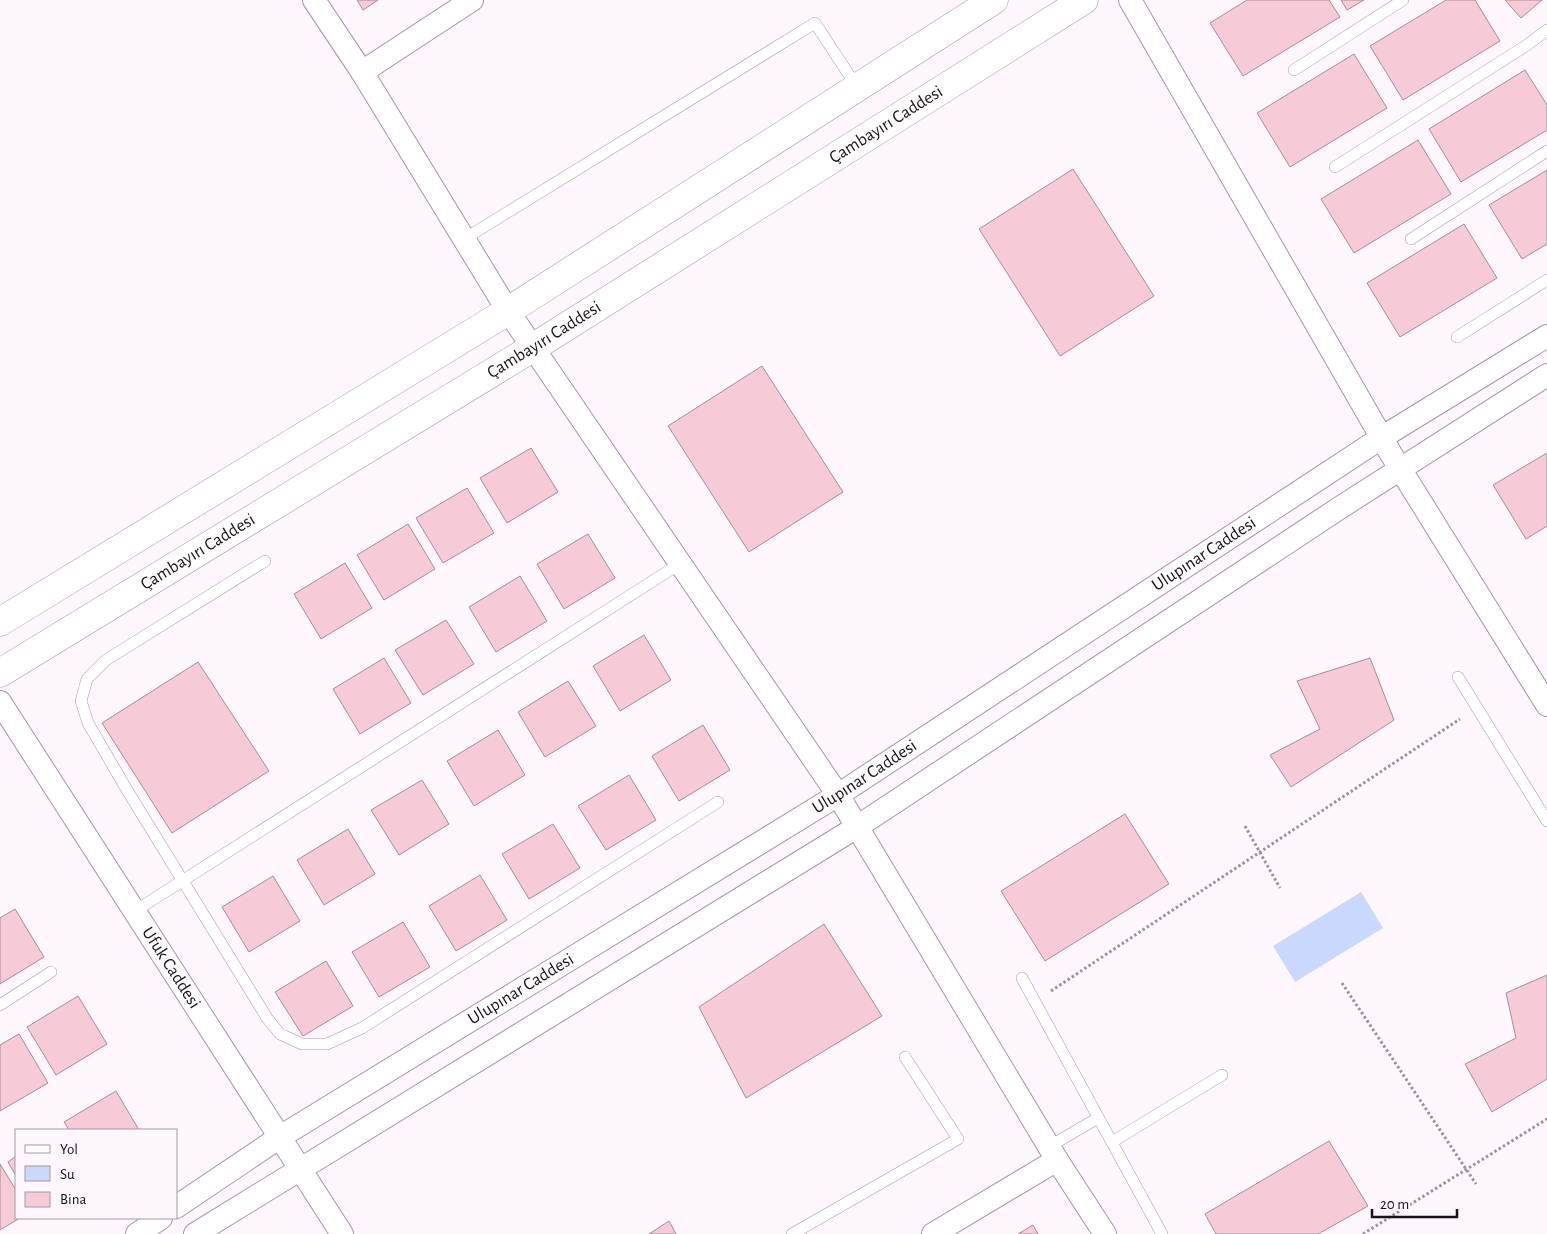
<svg xmlns="http://www.w3.org/2000/svg" width="1547" height="1234" font-family="'Alegreya Sans',sans-serif">
<rect width="100%" height="100%" fill="#fdf7fd"/>
<!-- water -->
<polygon fill="#cad8fd" points="1361,892 1383,928 1295,982 1273,946"/>
<!-- building -->
<g fill="#f6cad7" stroke="#ae8994">
<polygon points="357,0 378,0 363,10"/>
<polygon points="1247,0 1329,0 1340,17 1243,76 1210,23"/>
<polygon points="1341,0 1364,0 1347,10"/>
<polygon points="1446,0 1475,0 1500,41 1403,100 1370,46"/>
<polygon points="1505,0 1542,0 1521,18"/>
<polygon points="1354,54 1387,108 1290,167 1257,113"/>
<polygon points="1525,70 1547,105 1547,130 1461,182 1429,129"/>
<polygon points="1418,140 1451,194 1354,253 1321,199"/>
<polygon points="1073,169 1154,296 1060,356 979,229"/>
<polygon points="1547,170 1547,244 1522,259 1489,205"/>
<polygon points="1464,224 1497,278 1400,337 1367,283"/>
<polygon points="762,366 843,492 749,552 668,426"/>
<polygon points="531,448 558,492 507,523 480,478"/>
<polygon points="1547,453 1547,526 1526,539 1493,485"/>
<polygon points="467,488 494,533 443,563 416,518"/>
<polygon points="408,524 435,569 384,600 357,555"/>
<polygon points="588,534 615,578 564,609 537,564"/>
<polygon points="345,563 372,608 321,639 294,594"/>
<polygon points="520,576 547,621 496,652 469,607"/>
<polygon points="446,620 474,664 423,695 395,650"/>
<polygon points="644,635 671,680 620,711 593,666"/>
<polygon points="384,658 411,703 360,734 333,689"/>
<polygon points="1370,658 1394,720 1291,787 1270,755 1320,729 1297,681"/>
<polygon points="198,662 269,771 172,833 102,723"/>
<polygon points="568,681 596,726 545,757 518,712"/>
<polygon points="703,725 730,770 679,801 652,756"/>
<polygon points="498,730 525,775 474,806 447,761"/>
<polygon points="629,775 656,820 606,850 578,806"/>
<polygon points="422,780 449,824 399,855 371,810"/>
<polygon points="1125,814 1169,884 1045,961 1001,891"/>
<polygon points="553,824 580,868 529,899 502,854"/>
<polygon points="348,829 375,874 324,905 297,860"/>
<polygon points="480,875 507,920 456,951 429,906"/>
<polygon points="273,876 300,921 249,952 222,907"/>
<polygon points="15,909 44,957 0,984 0,918"/>
<polygon points="403,922 430,967 379,997 352,952"/>
<polygon points="824,924 882,1016 746,1098 699,1007"/>
<polygon points="326,961 353,1006 303,1036 275,992"/>
<polygon points="1547,975 1547,1079 1492,1112 1465,1064 1516,1038 1506,993"/>
<polygon points="78,996 107,1044 56,1075 27,1027"/>
<polygon points="19,1034 48,1083 0,1111 0,1045"/>
<polygon points="116,1091 139,1130 69,1130 64,1122"/>
<polygon points="1329,1141 1368,1206 1318,1234 1216,1234 1205,1214"/>
<polygon points="16,1156 16,1176 8,1162"/>
<polygon points="0,1164 16,1190 16,1218 20,1218 0,1230"/>
<polygon points="669,1221 676,1234 649,1234"/>
<polygon points="1033,1225 1038,1234 1018,1234"/>
</g>
<g fill="none" stroke-linecap="round" stroke-linejoin="round">
<!-- service casing -->
<g stroke="#ac91aa" stroke-width="12">
<g id="service">
<polyline points="1294,70 1403,0"/>
<polyline points="1335,167 1527,45 1547,30"/>
<polyline points="464,239 815,23 857,87"/>
<polyline points="1411,239 1547,151"/>
<polyline points="1457,337 1547,280"/>
<polyline points="265,561 106,660 87,679 81,701 88,723 127,790 267,1018 280,1034 302,1044 327,1044 362,1028 718,802"/>
<polyline points="1458,677 1547,821"/>
<polyline points="135,911 681,563"/>
<polyline points="1022,978 1162,1234"/>
<polyline points="0,1005 51,972"/>
<polyline points="1112,1142 1222,1075"/>
<polyline points="1050,1146 1098,1118"/>
<polyline points="792,1234 958,1139 905,1057"/>
</g>
</g>
<!-- minor casing -->
<g stroke="#ac91aa" stroke-width="24">
<g id="minor">
<polyline points="314,0 362,72 508,311 838,795 1057,1160 1105,1234"/>
<polyline points="1130,0 1391,454 1547,705"/>
<polyline points="362,72 472,0"/>
<path id="s1" d="M0 702 342 1234"/>
<path id="s2" d="M176 1207 280 1137 838 795 1381 438 1547 336"/>
<polyline points="137,1234 161,1218"/>
<polyline points="195,1234 857,827 1338,509 1547,375"/>
<polyline points="933,1234 1057,1160"/>
</g>
</g>
<!-- secondary casing -->
<g stroke="#ac91aa" stroke-width="29">
<g id="secondary">
<polyline points="0,622 508,311 994,0"/>
<path id="s3" d="M0 673 534 347 1084 0"/>
</g>
</g>
<!-- path -->
<g stroke="#9b939b" stroke-width="3" stroke-dasharray="2.5 2.5" stroke-linecap="butt">
<polyline points="1245,826 1280,888"/>
<polyline points="1342,983 1476,1184"/>
<polyline points="1051,991 1460,719"/>
<polyline points="1363,1234 1547,1119"/>
</g>
<!-- service -->
<use href="#service" stroke="#fff" stroke-width="11"/>
<!-- minor -->
<use href="#minor" stroke="#fff" stroke-width="22"/>
<!-- secondary -->
<use href="#secondary" stroke="#fff" stroke-width="28"/>
</g>
<g text-anchor="middle" dominant-baseline="central" stroke-width="4" stroke-linejoin="round" paint-order="stroke">
<!-- street labels -->
<g font-size="18" fill="#1a1019" stroke="#fdf7fd">
<text stroke="none"><textPath href="#s3" startOffset="1042">Çambayırı Caddesi</textPath></text>
<text stroke="none"><textPath href="#s3" startOffset="638">Çambayırı Caddesi</textPath></text>
<text stroke="none"><textPath href="#s3" startOffset="232">Çambayırı Caddesi</textPath></text>
<text stroke="none"><textPath href="#s2" startOffset="1218">Ulupınar Caddesi</textPath></text>
<text stroke="none"><textPath href="#s2" startOffset="812">Ulupınar Caddesi</textPath></text>
<text stroke="none"><textPath href="#s1" startOffset="316">Ufuk Caddesi</textPath></text>
<text stroke="none"><textPath href="#s2" startOffset="408">Ulupınar Caddesi</textPath></text>
</g>
</g>
<!-- legend -->
<rect x="15" y="1129" width="162" height="90" fill="#fdf7fd" stroke="#a29ba2"/>
<rect x="25" y="1145" width="25" height="8" fill="#ffffff" stroke="#a29ba2"/>
<text x="60" y="1154" font-size="15" fill="#1a1019">Yol</text>
<rect x="25" y="1166" width="25" height="15" fill="#cad8fd" stroke="#a29ba2"/>
<text x="60" y="1179" font-size="15" fill="#1a1019">Su</text>
<rect x="25" y="1192" width="25" height="15" fill="#f6cad7" stroke="#a29ba2"/>
<text x="60" y="1204" font-size="15" fill="#1a1019">Bina</text>
<!-- scale -->
<path d="M1372 1209v8h85v-8" fill="none" stroke="#1a1019" stroke-width="2.5"/>
<text x="1380" y="1209" font-size="15" fill="#1a1019" stroke="#fdf7fd" stroke-width="4" paint-order="stroke">20 m</text>
</svg>
